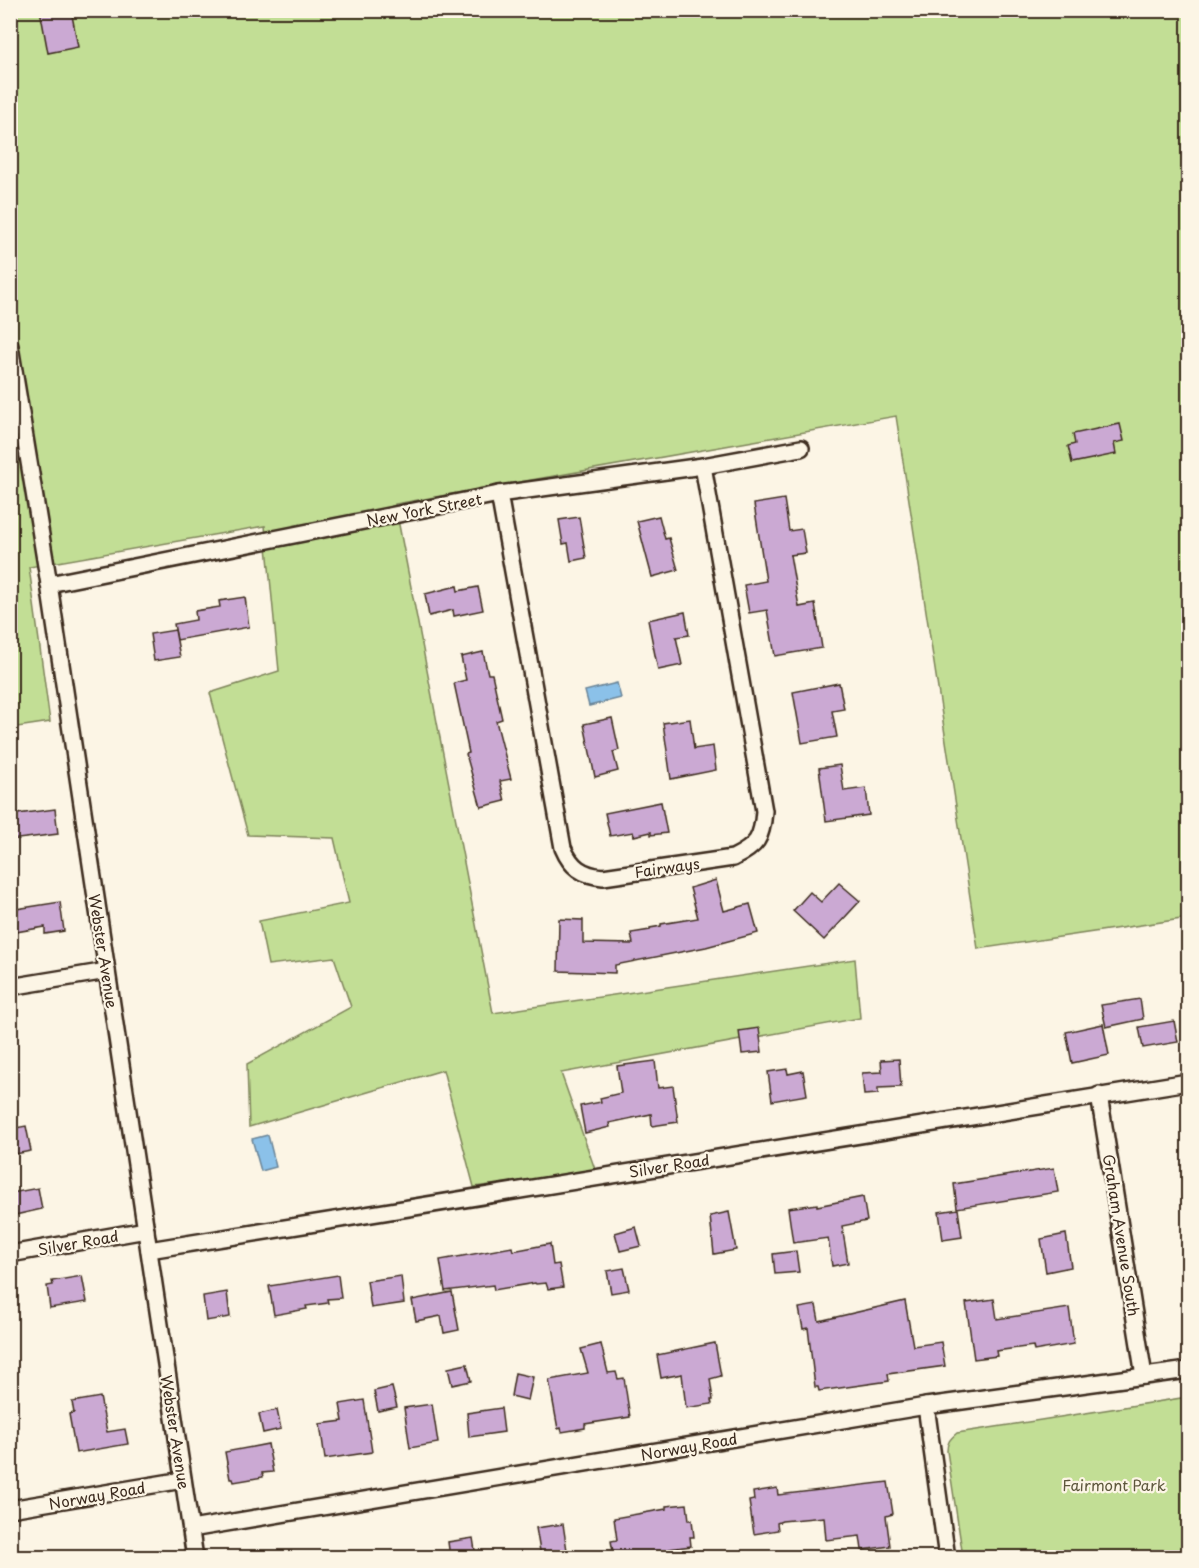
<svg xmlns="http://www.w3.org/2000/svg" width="1199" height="1568" font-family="'Playpen Sans',sans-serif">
<rect width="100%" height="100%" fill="#fcf5e5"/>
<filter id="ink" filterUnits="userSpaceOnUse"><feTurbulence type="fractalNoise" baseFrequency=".0167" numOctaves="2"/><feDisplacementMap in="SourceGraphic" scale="12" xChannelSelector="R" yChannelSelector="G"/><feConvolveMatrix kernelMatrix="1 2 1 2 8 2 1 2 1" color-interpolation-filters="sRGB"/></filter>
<g filter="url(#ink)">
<!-- green -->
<g fill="#c2de95" stroke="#7e845a" stroke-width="1.5">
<polygon points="10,11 1188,11 1188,918 978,949 896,416 395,504 493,1013 855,959 860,1018 561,1073 596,1172 474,1187 443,1070 249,1127 247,1064 351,1007 334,957 268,965 259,921 349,903 334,838 248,835 210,693 279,671 265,526 29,567 50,722 11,728"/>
<path d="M1188 1397V1557H963L947 1451C947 1442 950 1439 957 1433Z"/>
</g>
<!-- water -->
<g fill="#8bc1e9" stroke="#6b8598" stroke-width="1.5">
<polygon points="617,683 621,698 589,706 585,691"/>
<polygon points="268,1135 276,1167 261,1171 252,1139"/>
</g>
<!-- building -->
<g fill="#cba9d3" stroke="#3b2a1e" stroke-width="1.5">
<polygon points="40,10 71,10 78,47 48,53"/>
<polygon points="1120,424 1124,441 1114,443 1116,454 1072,463 1068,446 1075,444 1073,434"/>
<polygon points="784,499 789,531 802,529 806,553 790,555 799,607 815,604 822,648 775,656 767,610 749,613 744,585 766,581 754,504"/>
<polygon points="659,516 665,539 669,538 678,570 652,577 637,521"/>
<polygon points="579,517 586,558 571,561 568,543 563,544 559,520"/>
<polygon points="457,586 458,591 478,587 483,610 454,616 453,610 429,616 425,594"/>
<polygon points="245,597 249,627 177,640 174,624 196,620 195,611 220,607 219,601"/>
<polygon points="685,612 689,635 676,637 682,665 658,670 648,620"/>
<polygon points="175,630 180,657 154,661 150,634"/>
<polygon points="483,652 488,674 492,674 502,719 496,721 511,779 500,781 505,801 481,807 466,754 469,753 454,683 466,680 461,657"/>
<polygon points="839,683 844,709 832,711 837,737 802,743 793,692"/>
<polygon points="612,718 619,750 613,752 618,771 595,777 584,724"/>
<polygon points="690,719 694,749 713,746 716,770 671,779 663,723"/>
<polygon points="840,765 844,791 866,788 869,815 826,821 819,768"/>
<polygon points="661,802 667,833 651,835 651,832 634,836 633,832 610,836 605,813"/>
<polygon points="55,809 58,834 10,840 10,815"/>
<polygon points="716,880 724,911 750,904 758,933 706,947 615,965 615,973 558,971 559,919 583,920 583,943 633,944 631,933 650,930 650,928 661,926 661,924 698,918 690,888"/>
<polygon points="839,883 860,901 824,940 793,911 810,892 821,902"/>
<polygon points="60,902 64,931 45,934 45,927 10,933 10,910"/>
<polygon points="1140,999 1143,1019 1106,1027 1101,1005"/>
<polygon points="1174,1021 1178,1042 1143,1048 1139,1027"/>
<polygon points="1103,1024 1109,1055 1072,1063 1066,1032"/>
<polygon points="759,1028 762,1052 742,1054 739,1031"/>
<polygon points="899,1059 901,1087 878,1088 878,1094 864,1095 862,1073 882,1072 881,1060"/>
<polygon points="655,1061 658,1088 673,1086 678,1122 652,1126 651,1114 609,1123 610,1127 585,1133 580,1106 601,1102 600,1098 621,1093 617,1066"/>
<polygon points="787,1069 788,1074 803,1071 807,1095 772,1101 768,1072"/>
<polygon points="26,1126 31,1151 10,1155 10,1129"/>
<polygon points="1054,1168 1058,1192 957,1208 954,1184"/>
<polygon points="38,1188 42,1209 15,1215 11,1193"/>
<polygon points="863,1197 867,1221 842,1226 848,1263 832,1266 828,1238 793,1243 788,1208 817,1204 817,1206"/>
<polygon points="958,1209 962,1237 943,1240 939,1212"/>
<polygon points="729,1212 736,1250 714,1254 710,1216"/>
<polygon points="636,1227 641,1246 620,1251 615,1233"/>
<polygon points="1066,1234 1071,1267 1046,1272 1041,1239"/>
<polygon points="550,1244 553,1265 559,1264 563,1287 548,1289 546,1283 536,1284 535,1283 494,1290 493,1285 445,1291 440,1260 512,1247 513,1251"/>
<polygon points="796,1251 799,1272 775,1274 773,1254"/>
<polygon points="624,1268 629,1290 611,1293 607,1271"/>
<polygon points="338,1275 341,1298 327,1299 328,1303 306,1306 307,1309 274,1315 269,1286"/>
<polygon points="82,1276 87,1302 50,1308 47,1286 53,1285 52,1281"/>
<polygon points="401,1276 404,1303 371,1308 367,1281"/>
<polygon points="227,1292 230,1317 206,1321 203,1296"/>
<polygon points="452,1292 459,1330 444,1333 441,1316 416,1321 412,1300"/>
<polygon points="994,1299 997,1319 1069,1308 1074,1344 1034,1351 1033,1346 996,1351 997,1356 974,1359 966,1303"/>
<polygon points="905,1301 913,1346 941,1342 945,1366 888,1374 889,1381 819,1391 818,1387 815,1387 808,1328 803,1329 799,1308 816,1305 819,1321"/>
<polygon points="715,1343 721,1376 710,1379 713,1400 711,1400 712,1404 686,1408 682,1374 661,1378 657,1355"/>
<polygon points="601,1344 608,1373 616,1372 618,1379 624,1378 630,1417 585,1424 585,1428 562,1432 561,1428 558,1429 549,1380 588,1373 581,1349"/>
<polygon points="467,1364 471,1381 452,1385 448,1368"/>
<polygon points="515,1373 533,1377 528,1400 511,1396"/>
<polygon points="392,1387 397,1407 378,1411 374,1391"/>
<polygon points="100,1397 107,1432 125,1429 128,1444 76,1453 69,1414 74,1413 72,1402"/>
<polygon points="364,1400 372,1452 325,1459 320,1424 343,1421 340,1404"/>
<polygon points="432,1404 438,1443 410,1448 404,1408"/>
<polygon points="501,1408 504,1432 469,1437 467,1413"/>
<polygon points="277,1410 281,1429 263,1433 259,1414"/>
<polygon points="268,1444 273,1472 262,1473 263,1477 234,1482 233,1479 230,1479 225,1452"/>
<polygon points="888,1482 893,1514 886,1516 890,1546 862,1550 860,1536 826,1540 824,1517 782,1521 777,1523 778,1530 754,1534 749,1501 754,1500 753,1492 777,1488 778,1495"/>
<polygon points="687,1504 689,1520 692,1520 694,1537 690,1537 691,1546 669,1549 671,1557 614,1557 611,1541 617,1540 614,1518 666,1509 666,1506"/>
<polygon points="563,1524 568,1557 541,1557 536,1528"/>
<polygon points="473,1538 476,1557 450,1557 448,1542"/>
</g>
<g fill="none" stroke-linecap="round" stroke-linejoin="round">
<!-- minor casing -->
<g stroke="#3b2a1e" stroke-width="20">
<g id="minor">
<polyline points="10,346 49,584 195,1558"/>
<path d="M499 494 563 848C571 867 582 875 603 877L733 858C757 846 762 839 764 811L703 466"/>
<polyline points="49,584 499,494 703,466 801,448"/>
<polyline points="10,987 107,971"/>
<polyline points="1099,1095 1144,1376"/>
<polyline points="149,1250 1188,1082"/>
<polyline points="10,1254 146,1230"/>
<polyline points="926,1406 947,1558"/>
<polyline points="10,1509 183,1480"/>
<polyline points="191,1529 926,1406 1188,1370"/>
</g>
</g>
<!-- minor -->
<use href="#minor" stroke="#fcf5e5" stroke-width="15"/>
</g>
</g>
<g text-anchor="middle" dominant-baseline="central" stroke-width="4.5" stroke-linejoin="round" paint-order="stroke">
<!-- street labels -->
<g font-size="15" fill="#3b2a1e" stroke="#fcf5e5">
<text transform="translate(424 509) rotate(-11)">New York Street</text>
<text transform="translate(667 867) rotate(-8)">Fairways</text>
<text transform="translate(104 951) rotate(81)">Webster Avenue</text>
<text transform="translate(669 1165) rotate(-9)">Silver Road</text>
<text transform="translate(1122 1235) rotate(81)">Graham Avenue South</text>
<text transform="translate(78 1242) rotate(-10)">Silver Road</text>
<text transform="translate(176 1432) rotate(81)">Webster Avenue</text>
<text transform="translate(689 1446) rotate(-10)">Norway Road</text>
<text transform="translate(97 1495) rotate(-10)">Norway Road</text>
</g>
<!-- park labels -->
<g font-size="15" fill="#5d573c" stroke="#fcf5e5">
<text x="1114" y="1484">Fairmont Park</text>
</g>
</g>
<!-- margin -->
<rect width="1199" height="1568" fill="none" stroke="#fcf5e5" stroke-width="36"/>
<rect x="18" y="18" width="1163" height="1532" fill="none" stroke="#3b2a1e" stroke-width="2" filter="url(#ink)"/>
</svg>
